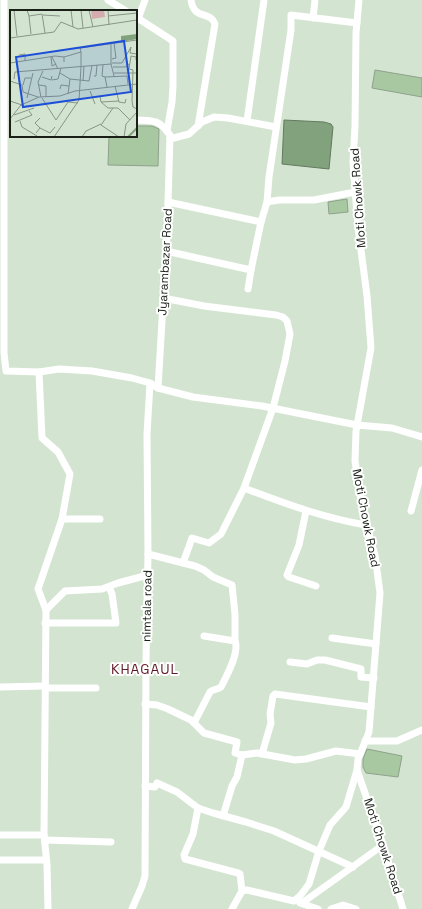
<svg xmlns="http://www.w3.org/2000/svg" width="422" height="909" font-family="'Space Grotesk',sans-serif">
<rect width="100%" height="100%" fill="#d3e5d0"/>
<!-- water -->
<polygon fill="#82a17d" stroke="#637a5f" points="284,120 324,122 331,124 333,127 329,169 282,164"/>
<!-- building -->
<g fill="#a8c8a2" stroke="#8fa08c">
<polygon points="375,70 422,78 422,97 372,88"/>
<polygon points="136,126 152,126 159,129 158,166 108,165 109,136 136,136"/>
<polygon points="347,199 348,212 329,214 328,202"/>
<polygon points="367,749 402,756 398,777 366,773 363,767 363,759"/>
</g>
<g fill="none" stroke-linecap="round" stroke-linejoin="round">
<!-- minor -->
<g stroke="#fff" stroke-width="7">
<polyline points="4,0 4,353 6,371 39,372 42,438 58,452 70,474 62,519"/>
<polyline points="108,0 126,11"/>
<path d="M191 0C194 21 210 10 215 24L198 126"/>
<polyline points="359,0 356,33 355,126 353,162 358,227 367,296 371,348 356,431 355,461 363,514 375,555 380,593 369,732 358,759 357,770 383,845 403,909"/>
<polyline points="136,17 173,41 173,86 172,102 167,131"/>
<polyline points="313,18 315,0"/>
<polyline points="138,19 145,0"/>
<path d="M136 120C156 121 158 119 170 135L167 236 158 388"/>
<polyline points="247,121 264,0"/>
<polyline points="170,139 189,134 202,122 214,117 228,118 276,127"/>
<polyline points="168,202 261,222 267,202 279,200 314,200 355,192"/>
<polyline points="267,202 269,177 291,30 291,15 357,23"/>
<polyline points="166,251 251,270 248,289"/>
<polyline points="251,270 261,222"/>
<polyline points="163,298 204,306 276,315 283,317 287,321 290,334 285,361 273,408 244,488 221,534 209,543 192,538 183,563"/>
<polyline points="39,372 59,369 92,371 132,378 150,383"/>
<path d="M244 488C284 503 323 518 366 525"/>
<polyline points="306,511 299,545 287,575 289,577 316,586"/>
<polyline points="411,511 422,470"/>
<polyline points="148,554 195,566 204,570 213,577 232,585 235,614 235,641"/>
<polyline points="46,610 65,591 102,589 118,583 148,575"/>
<polyline points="45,623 116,623 112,594 109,587"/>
<polyline points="332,638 376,644"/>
<polyline points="290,662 307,664 317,660 325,660 361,669 361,677 374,678"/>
<polyline points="0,687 45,686"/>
<polyline points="45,688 96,688"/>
<polyline points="145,704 157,705 168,709 191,720 204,733 237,742 235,753 242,755 257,753 295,760 306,759 336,751 360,754"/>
<path d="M194 723 210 692C213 689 217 690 221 687 226 677 240 652 235 641L204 636"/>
<polyline points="365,741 397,741 422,730"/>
<polyline points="262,754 271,723 270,714 273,696 275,694 371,707"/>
<polyline points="145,786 155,787 157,783 177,792 198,808 213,813 246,822 274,831 353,867"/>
<polyline points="198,808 193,834 184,855 185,859 238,873 240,874 242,891"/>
<polyline points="223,816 232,786 237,777 242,755"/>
<polyline points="0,835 44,835"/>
<polyline points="45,840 111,842"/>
<polyline points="0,860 46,860"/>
<polyline points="300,903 318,909"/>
<polyline points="302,903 383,845"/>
<polyline points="48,909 47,864 44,835 46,610 38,589 62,519 100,519"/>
<polyline points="132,909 142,886 145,876 146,661 148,554 147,434 150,383 158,388 193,397 262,406 357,425 392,428 422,437"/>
<polyline points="232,909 242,891 247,890 294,901 300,896 309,884 319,851 330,825 346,807 357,770"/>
<polyline points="331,909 343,905 356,909"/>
</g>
</g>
<g text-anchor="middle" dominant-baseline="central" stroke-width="4" stroke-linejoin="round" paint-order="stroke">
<!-- street labels -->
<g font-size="12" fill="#1a2018" stroke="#fff">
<text transform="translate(358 198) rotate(-94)">Moti Chowk Road</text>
<text transform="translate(165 262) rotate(-87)">Jyarambazar Road</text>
<text transform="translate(366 518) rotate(79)">Moti Chowk Road</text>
<text transform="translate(147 606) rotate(-89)">nimtala road</text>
<text transform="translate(383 846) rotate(72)">Moti Chowk Road</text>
</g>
<!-- quarter labels -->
<g font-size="14" letter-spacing="1" fill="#601b29" stroke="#fff">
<text x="145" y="669">KHAGAUL</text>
</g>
</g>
<!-- overview -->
<g transform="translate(10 10)">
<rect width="127" height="127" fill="#d3e5d0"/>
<path d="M81 0H94L95 7 82 9Z" fill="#d4abaf"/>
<path d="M127 24V29L111 32V26Z" fill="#82a17d"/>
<path fill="none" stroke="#82a17d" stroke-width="2" d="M118 127 127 118"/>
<path fill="none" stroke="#899686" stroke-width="1" d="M4 0 7 26M17 0 19 6 32 4 35 23M61 0 63 17M71 0 73 18M79 0 83 17M98 0 99 15M33 5 50 6M19 6 21 24M98 6 127 3M51 12 68 19 127 10M0 28 44 22 51 12M121 37 120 43 127 44M71 42V56M9 45 15 44V51M41 47 42 56 46 54M42 47 48 59M54 47 71 42 70 38 127 30M102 49 106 48 104 33M126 50V47L121 46 119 59 123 60 122 91 123 97 127 99M0 53 45 46 54 47V52M102 53H112L121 37M101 54 104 66M93 55 92 66 95 67 97 77M103 57H115L120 54M50 63 60 69 79 71 82 56M104 63H127M84 66H86L87 55M32 67 41 70 42 66M95 67 117 66 118 74M4 69 5 62 101 54V34M42 70 48 69 51 58M0 71 12 75 13 82 28 87M73 71 74 56M13 75 15 68H21M29 75 36 76V87M105 76 109 92 115 93 116 89M50 79 51 75 59 76M80 81 85 94M58 84 60 69M90 86 91 92 109 91M31 87 28 72 33 61M17 88 23 63M32 88 46 110 58 92 68 93M0 91 12 95M91 92 98 98H108L120 110M103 98 91 115 109 127M4 105 24 98M0 109 11 95 29 87 50 86 65 81 127 74M10 111 12 117 27 126M5 112 22 105 19 101M30 118 40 123 45 117M26 123 30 118 25 113 30 108M44 127 69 90 71 57M72 127 76 121 91 114M114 127 116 114 127 102"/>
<path fill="#1d4ed8" fill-opacity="0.15" stroke="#1d4ed8" stroke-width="2" d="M114 31 121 82 13 97 6 47Z"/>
<rect width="127" height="127" fill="none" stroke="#1a2018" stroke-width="2"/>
</g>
</svg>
